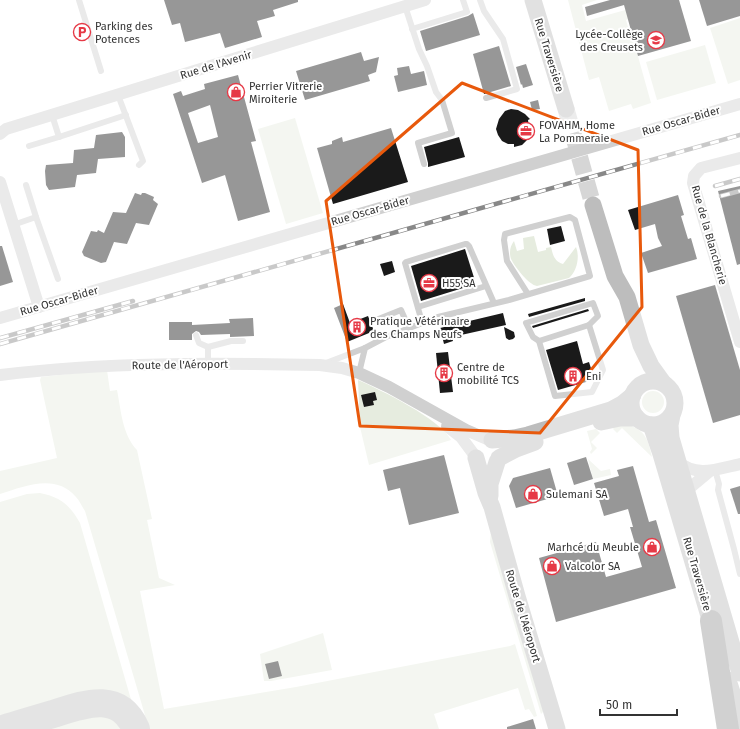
<svg xmlns="http://www.w3.org/2000/svg" width="740" height="729" font-family="'Fira Sans',sans-serif">
<rect width="100%" height="100%" fill="#fff"/>
<!-- green -->
<g fill="#e6ecdf">
<polygon points="568,0 597,0 582,5 586,21 661,0 679,0 680,3 626,20 630,34 685,19 687,27 634,42 651,103 633,109 631,104 609,111 599,77 589,80"/>
<polygon points="740,18 740,80 728,84 710,28"/>
<polygon points="705,45 716,83 657,100 646,62"/>
<polygon points="295,118 323,213 286,224 258,129"/>
<path d="M534 236 538 252 546 250V248L551 247C553 255 554 261 563 264L576 247C580 257 577 271 569 278L537 286C529 285 515 267 511 259 509 253 510 246 514 241L517 251 524 249 523 238Z"/>
<path d="M107 370 110 391 117 390C121 410 122 434 137 450L152 519 147 520 159 578 175 585 140 591 164 709 296 687 510 646 515 644 537 716 534 717 529 709 525 710 518 688 434 714 439 729H149L85 511C82 507 80 501 76 497 56 473 25 486 0 494V471L57 458 40 380 41 377Z"/>
<path d="M358 380C381 390 440 419 451 440L369 465 360 427Z"/>
<circle cx="653" cy="402" r="11"/>
<path d="M629 425C646 431 648 440 652 457L622 428 617 433 613 429 615 426Z"/>
<polygon points="596,429 600,433 591,442 597,448 591,454 590,452 592,449 587,431"/>
<polygon points="588,459 601,471 610,469 611,475 593,479"/>
<path d="M40 493C60 497 70 505 80 523L132 703C122 696 112 691 98 692L0 722V502L27 494Z"/>
<polygon points="491,530 544,711 541,714 490,542"/>
<polygon points="323,633 332,670 271,681 264,681 260,654"/>
<path d="M86 712C102 712 114 716 124 729H29Z"/>
</g>
<g fill="none" stroke-linecap="round" stroke-linejoin="round">
<!-- taxiway -->
<path stroke="#c4c4c4" stroke-width="28" d="M3 729C19 724 36 719 53 714 84 704 119 690 136 729"/>
</g>
<!-- building -->
<g fill="#1a1a1a" fill-rule="evenodd">
<polygon points="164,0 298,0 298,2 273,10 275,16 257,21 262,37 225,48 220,33 185,42 180,23 172,25"/>
<polygon points="610,0 679,0 691,41 638,56 624,5 587,16 585,7"/>
<polygon points="699,0 740,0 740,16 707,26"/>
<polygon points="473,13 480,35 426,51 420,31 468,16"/>
<polygon points="499,46 511,86 484,94 473,54"/>
<polygon points="361,52 364,61 379,57 376,72 368,75 370,81 305,100 296,71"/>
<polygon points="526,64 533,85 523,88 522,84 521,85 516,67"/>
<polygon points="409,66 411,74 424,71 427,85 398,92 394,76 398,75 397,68"/>
<path d="M238 75 256 141 251 142 270 212 238 221 225 175 202 183 173 94 181 91 183 96 205 89 204 84ZM210 105 218 137 198 143 188 113Z"/>
<polygon points="538,100 540,109 532,110 530,102"/>
<polygon points="511,109 518,110 525,114 530,119 528,120 529,128 529,132 526,139 527,140 522,145 514,147 514,144 508,144 502,141 498,135 496,129 499,119 505,111"/>
<polygon points="391,128 408,182 333,204 317,148 332,144 332,141 342,137 343,142"/>
<polygon points="122,132 125,137 125,157 98,159 96,173 77,175 75,187 49,190 46,185 45,171 46,165 73,163 74,150 94,148 96,135"/>
<polygon points="459,137 465,157 428,167 428,163 424,147"/>
<polygon points="740,186 740,264 737,265 718,191"/>
<polygon points="135,193 141,195 142,193 145,193 154,197 153,200 158,204 149,225 136,223 127,244 114,242 106,262 101,263 84,256 82,252 91,231 97,232 98,230 104,233 113,212 126,213"/>
<polygon points="678,195 684,215 681,216 688,239 691,238 697,259 648,273 641,253 662,246 658,238 655,224 635,230 628,210"/>
<polygon points="561,226 565,241 550,245 547,229"/>
<polygon points="0,246 2,246 13,282 0,286"/>
<polygon points="465,249 476,284 421,301 411,266"/>
<polygon points="392,261 395,272 384,276 380,264"/>
<polygon points="715,285 740,370 740,415 713,423 676,296"/>
<polygon points="585,298 585,301 529,317 528,314"/>
<polygon points="343,304 350,323 368,316 374,331 347,342 334,308"/>
<polygon points="588,309 589,311 533,328 532,326"/>
<polygon points="503,313 506,325 452,337 453,341 444,344 440,328"/>
<polygon points="253,318 254,336 230,337 230,334 201,335 199,332 196,331 192,334 192,340 169,340 169,322 192,322 192,325 230,323 229,319"/>
<polygon points="504,327 514,332 515,337 513,339 509,340 506,338"/>
<polygon points="577,341 583,364 589,362 594,378 593,380 558,390 546,350"/>
<polygon points="448,352 453,392 440,393 436,353"/>
<polygon points="375,392 377,400 373,401 374,405 364,407 361,395"/>
<polygon points="444,455 459,513 409,525 400,488 388,491 383,470"/>
<polygon points="586,457 593,479 574,485 567,463"/>
<polygon points="633,466 649,522 656,520 676,588 556,622 539,558 596,542 606,577 642,567 630,527 633,527 628,509 604,516 594,483 619,476 617,470"/>
<polygon points="550,468 558,496 516,508 509,486 513,478"/>
<polygon points="740,486 740,514 738,514 730,489"/>
<polygon points="278,661 282,676 269,679 265,664"/>
<polygon points="533,719 536,729 507,729 507,727"/>
</g>
<g fill="none" stroke-linecap="round" stroke-linejoin="round">
<!-- secondary-tunnel -->
<polyline stroke="#d6d6d6" stroke-width="17" stroke-dasharray="17 8" stroke-linecap="butt" points="566,109 593,205"/>
<!-- lane -->
<g stroke="#d0d0d0" stroke-width="6">
<polyline points="79,0 101,71"/>
<polyline points="480,0 484,11 503,39 517,89 486,98"/>
<polyline points="405,6 419,49 427,66 436,92 442,100 452,133 418,143 424,164"/>
<polyline points="412,29 467,12 463,0"/>
<polyline points="118,95 143,161 139,165"/>
<polyline points="59,137 126,115"/>
<polyline points="29,146 59,137 52,115"/>
<polyline points="36,217 58,279"/>
<polyline points="13,225 36,217 26,185"/>
<polyline points="418,307 486,286"/>
<polyline points="376,320 401,310 409,328"/>
<polyline points="422,322 405,263 406,262 465,244 467,244 469,246 494,303"/>
<polygon points="589,325 603,370 592,392 555,396 539,341"/>
<polyline points="196,335 199,343 208,347 208,364"/>
<polyline points="539,341 533,337 526,323 593,303 598,316 589,325"/>
<polyline points="208,347 231,341 243,341"/>
<polyline points="326,363 365,348"/>
<polyline points="359,373 365,348 386,337 438,317 509,300 590,276 575,220 570,217 505,234 504,240 507,261 528,294"/>
<polyline points="715,470 719,484 718,490 734,549 740,574"/>
</g>
<!-- street -->
<g stroke="#d0d0d0" stroke-width="12">
<polyline points="0,134 6,129 425,0"/>
<polyline points="740,158 701,168 694,176 693,183 740,342"/>
<polyline points="0,182 39,307"/>
<polyline points="0,318 740,104"/>
<path d="M0 375C106 362 213 363 320 365L342 368 359 373 389 387 466 430 487 439"/>
<polyline points="447,426 461,437 475,456"/>
<path d="M677 461C697 478 717 469 740 464"/>
<polyline points="686,491 710,471"/>
</g>
<!-- secondary -->
<g stroke="#bdbdbd" stroke-width="17">
<polyline points="533,0 566,109"/>
<polyline points="593,205 615,276 627,297 641,345 651,366 664,384"/>
<circle cx="653" cy="403" r="22"/>
<polyline points="672,415 670,425 671,438 740,673"/>
<polyline points="601,422 620,418 637,418"/>
<polyline points="651,425 661,454 714,633"/>
<polyline points="492,440 514,438 528,435 611,410 622,404 633,395"/>
<polyline points="476,458 486,493 492,507 517,596 557,729"/>
<polyline points="499,458 516,449 535,442"/>
<polyline points="490,496 490,484 497,462"/>
<polyline points="728,680 738,711 740,724"/>
</g>
<!-- highway -->
<polyline stroke="#9a9a9a" stroke-width="22" points="711,621 728,729"/>
<!-- rail casing -->
<g stroke="#888" stroke-width="4.5">
<g id="rail">
<polyline points="715,186 740,179"/>
<polyline points="721,196 740,191"/>
<polyline points="0,338 133,301"/>
<polyline points="0,344 740,135"/>
</g>
</g>
<!-- rail -->
<use href="#rail" stroke="#fff" stroke-width="3" stroke-dasharray="9" stroke-linecap="butt"/>
</g>
<!-- marked area -->
<path d="M0 0H740V729H0ZM462 83 638 150 642 307 540 433 360 426 326 201Z" fill="#fff" fill-opacity=".55" fill-rule="evenodd"/>
<path fill="none" stroke="#e8590c" stroke-width="3" stroke-linejoin="round" d="M462 83 638 150 642 307 540 433 360 426 326 201Z"/>
<!-- icons -->
<defs>
<g id="parking-ring" transform="scale(0.9)"><circle r="9.5" fill="#fff" stroke="#e63946" stroke-width="1.5"/><path d="M-3.5-5.5H1a3.5 3.5 0 0 1 0 7H-1V5.5H-3.5ZM-1-3.4V-.6H.8a1.4 1.4 0 0 0 0-2.8Z" fill="#e63946"/></g>
<g id="university-ring" transform="scale(0.9)"><circle r="9.5" fill="#fff" stroke="#e63946" stroke-width="1.5"/><path d="M0-5L7-2L0 1L-7-2ZM-4 1L0 2.5L4 1V4Q0 6-4 4Z" fill="#e63946"/></g>
<g id="shop-ring" transform="scale(0.9)"><circle r="9.5" fill="#fff" stroke="#e63946" stroke-width="1.5"/><path d="M-5-2.5h2.3a2.7 3.5 0 0 1 5.4 0H5L5.5 6h-11ZM-1.5-2.5h3a1.5 2.3 0 0 0-3 0Z" fill="#e63946"/></g>
<g id="office-ring" transform="scale(0.9)"><circle r="9.5" fill="#fff" stroke="#e63946" stroke-width="1.5"/><path d="M-6-3h4V-5.5h4V-3h4V5H-6ZM-1-4.5V-3h2v-1.5ZM-6 0V1H6V0Z" fill="#e63946"/></g>
<g id="building-ring" transform="scale(0.9)"><circle r="9.5" fill="#fff" stroke="#e63946" stroke-width="1.5"/><path d="M-4-6H4V6H1V3H-1V6H-4ZM-2.5-4.3h1.7v1.8h-1.7ZM.8-4.3h1.7v1.8H.8ZM-2.5-1h1.7V.8h-1.7ZM.8-1h1.7V.8H.8Z" fill="#e63946"/></g>
</defs>
<g fill-rule="evenodd">
<use href="#parking-ring" x="82" y="32"/>
<use href="#university-ring" x="656" y="40"/>
<use href="#shop-ring" x="236" y="92"/>
<use href="#office-ring" x="526" y="131"/>
<use href="#office-ring" x="429" y="283"/>
<use href="#building-ring" x="357" y="327"/>
<use href="#building-ring" x="444" y="373"/>
<use href="#building-ring" x="573" y="376"/>
<use href="#shop-ring" x="533" y="494"/>
<use href="#shop-ring" x="652" y="547"/>
<use href="#shop-ring" x="552" y="566"/>
</g>
<g text-anchor="middle" dominant-baseline="central" stroke-width="4" stroke-linejoin="round" paint-order="stroke">
<!-- poi labels -->
<g font-size="11" fill="#333" stroke="#fff" text-anchor="start">
<text x="95" y="26">Parking des<tspan x="95" dy="13">Potences</tspan></text>
<text x="643" y="34" text-anchor="end">Lycée-Collège<tspan x="643" dy="13">des Creusets</tspan></text>
<text x="249" y="86">Perrier Vitrerie<tspan x="249" dy="13">Miroiterie</tspan></text>
<text x="539" y="125">FOVAHM, Home<tspan x="539" dy="13">La Pommeraie</tspan></text>
<text x="442" y="283">H55 SA</text>
<text x="370" y="321">Pratique Vétérinaire<tspan x="370" dy="13">des Champs Neufs</tspan></text>
<text x="457" y="367">Centre de<tspan x="457" dy="13">mobilité TCS</tspan></text>
<text x="586" y="376">Eni</text>
<text x="546" y="494">Sulemani SA</text>
<text x="639" y="547" text-anchor="end">Marhcé du Meuble</text>
<text x="565" y="566">Valcolor SA</text>
</g>
<!-- street labels -->
<g font-size="11" fill="#333" stroke="#fff">
<text transform="translate(549 55) rotate(73)">Rue Traversière</text>
<text transform="translate(216 65) rotate(-17)">Rue de l'Avenir</text>
<text transform="translate(681 121) rotate(-16)">Rue Oscar-Bider</text>
<text transform="translate(370 211) rotate(-16)">Rue Oscar-Bider</text>
<text transform="translate(709 235) rotate(74)">Rue de la Blancherie</text>
<text transform="translate(59 301) rotate(-16)">Rue Oscar-Bider</text>
<text transform="translate(180 365) rotate(-1)">Route de l'Aéroport</text>
<text transform="translate(697 574) rotate(74)">Rue Traversière</text>
<text transform="translate(523 616) rotate(73)">Route de l'Aéroport</text>
</g>
</g>
<!-- scale -->
<path d="M600 709v6h77v-6" fill="none" stroke="#333333" stroke-width="2"/>
<text x="606" y="709" font-size="12" fill="#333333" stroke="#ffffff" stroke-width="3" paint-order="stroke">50 m</text>
</svg>
